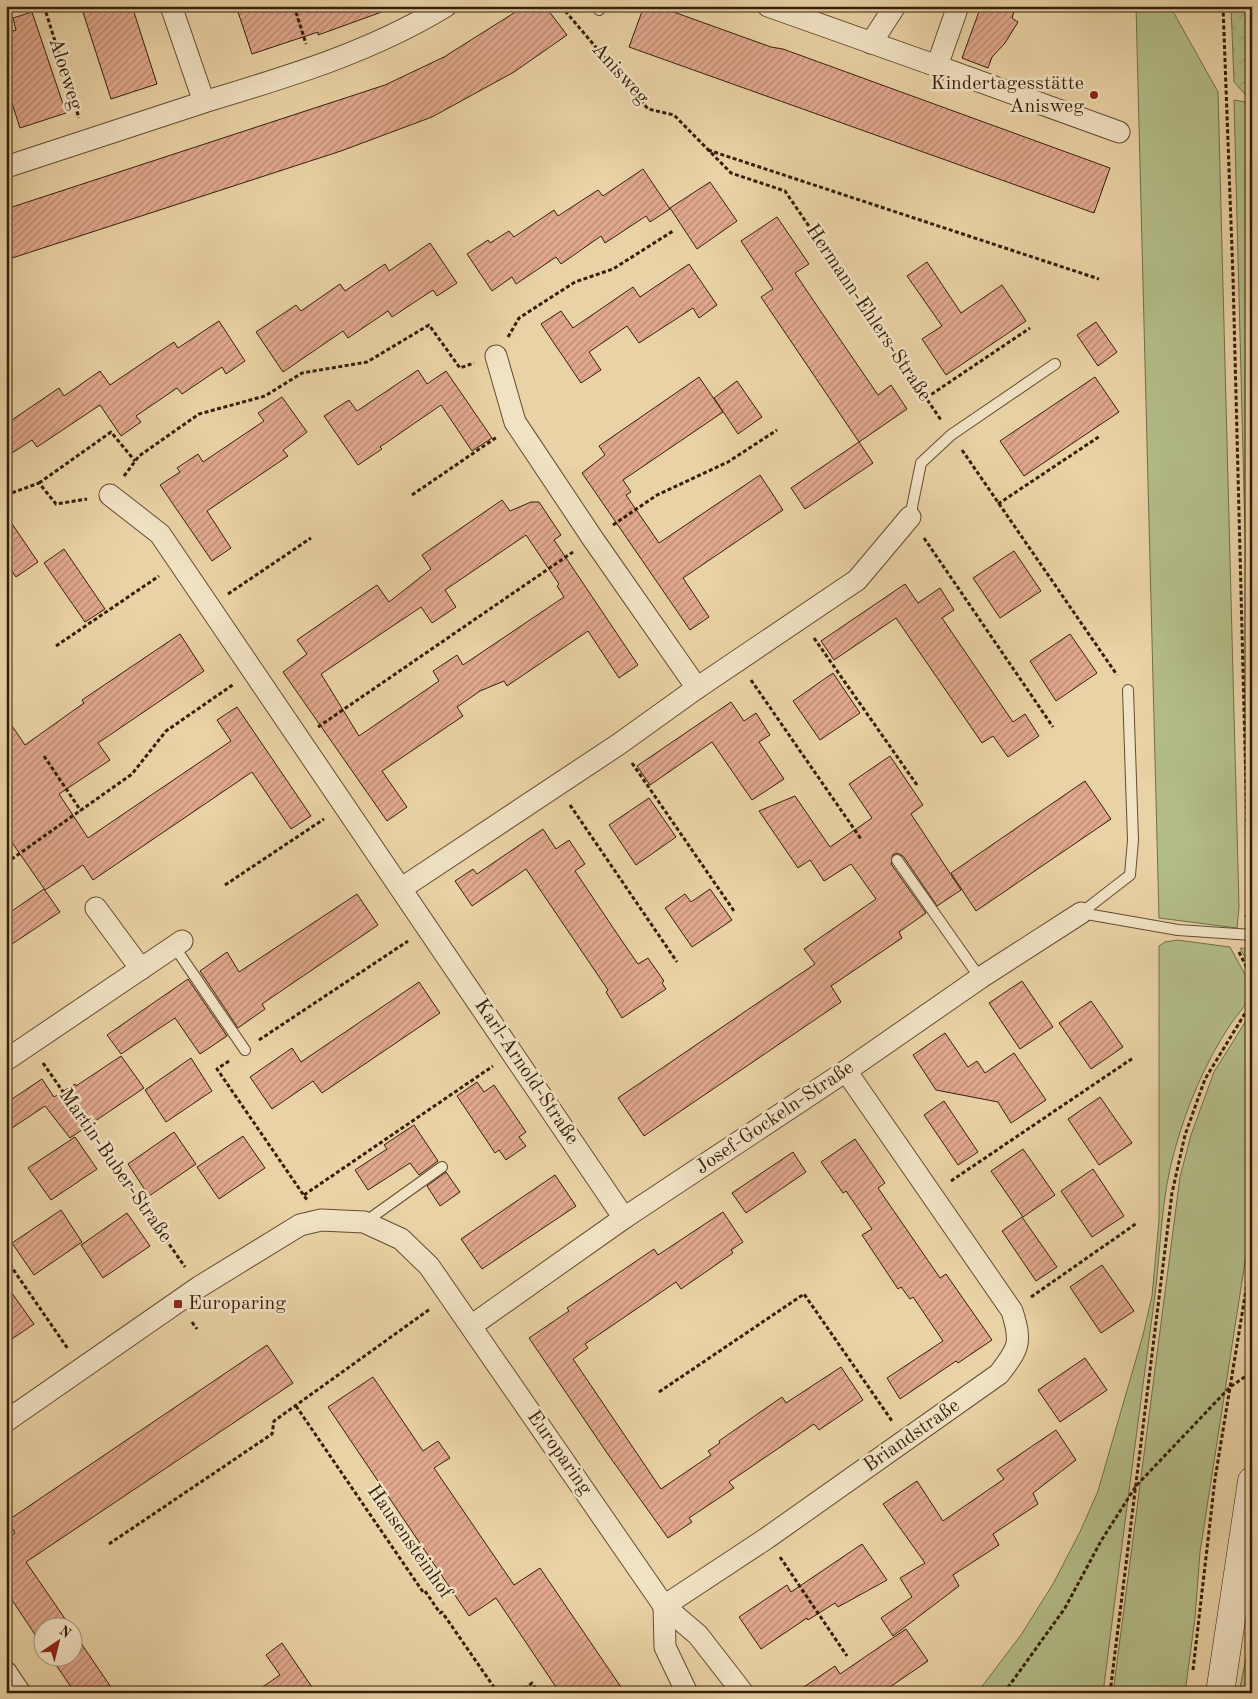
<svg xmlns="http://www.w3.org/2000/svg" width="1258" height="1699" font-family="'Old Standard TT',serif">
<defs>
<pattern id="forest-crowns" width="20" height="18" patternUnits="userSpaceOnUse" patternTransform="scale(1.25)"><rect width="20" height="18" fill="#b3bd89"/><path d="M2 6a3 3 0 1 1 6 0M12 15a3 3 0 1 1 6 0" fill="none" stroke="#9ba275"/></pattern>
<pattern id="building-hatch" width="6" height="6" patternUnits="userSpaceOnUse" patternTransform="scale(1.25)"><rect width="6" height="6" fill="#e1a88d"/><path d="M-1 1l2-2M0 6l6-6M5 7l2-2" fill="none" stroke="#b78871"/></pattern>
</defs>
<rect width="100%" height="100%" fill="#e9d2a5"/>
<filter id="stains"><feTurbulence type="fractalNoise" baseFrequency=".004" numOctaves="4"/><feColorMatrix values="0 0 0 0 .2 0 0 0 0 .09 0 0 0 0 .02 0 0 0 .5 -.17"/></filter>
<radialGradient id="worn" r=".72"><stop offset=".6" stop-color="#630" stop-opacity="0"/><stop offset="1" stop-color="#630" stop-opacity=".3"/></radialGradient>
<!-- grass -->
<g fill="#b3bd89" stroke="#746e4a">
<polygon points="1136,6 1170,6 1218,92 1239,907 1237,928 1159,918"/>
<polygon points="1234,100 1252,103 1252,805"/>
<path d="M1177 940 1230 947 1252 987C1252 1001 1237 1014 1230 1025 1205 1063 1187 1106 1175 1149 1161 1197 1161 1246 1155 1295 1137 1428 1120 1560 1103 1693H977L1021 1635 1053 1584 1080 1532 1098 1491 1143 1335 1152 1296 1159 1220V946L1165 942Z"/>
<polygon points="1240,948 1252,949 1252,970"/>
<polygon points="1252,1011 1252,1239 1245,1262 1200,1552 1195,1618 1185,1693 1113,1693 1180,1177 1191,1135 1214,1072"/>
<polygon points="1252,1627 1252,1693 1239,1693"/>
</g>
<!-- forest -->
<polygon fill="url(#forest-crowns)" stroke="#746e4a" points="1231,6 1252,6 1252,102 1234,82"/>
<!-- building -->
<g fill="url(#building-hatch)" stroke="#351f0b" fill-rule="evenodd">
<polygon points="81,6 132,6 157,84 111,99"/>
<polygon points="236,6 390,6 390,9 318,35 318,32 252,54"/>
<polygon points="525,6 545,6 567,35 514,72 432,117 341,151 6,260 6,209 385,85 444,57"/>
<polygon points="644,6 657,6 771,47 783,49 1110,168 1094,213 629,47"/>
<polygon points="981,6 1016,6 1012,18 1018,22 1005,43 992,57 988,68 962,58"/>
<polygon points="32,12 66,113 20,128 6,85 6,33 16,30 13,18"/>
<polygon points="643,169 670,209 650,222 646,216 605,243 601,236 561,264 556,257 516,284 512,277 492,291 467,254 488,240 490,243 509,231 514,237 554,210 558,216 598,190 603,196"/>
<polygon points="710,182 737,221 697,249 670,208"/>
<polygon points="777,217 809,264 795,273 809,294 878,395 891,385 907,409 859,442 761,297 773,289 741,241"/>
<polygon points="430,243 457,283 437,296 433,290 392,317 388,311 348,338 343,331 283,372 256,332 296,305 301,311 340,284 345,291 385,264 389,271"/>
<polygon points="927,262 961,313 1002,285 1026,321 946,375 922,339 942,326 907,276"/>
<polygon points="689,264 717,305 699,318 693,308 639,343 627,326 589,352 601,370 581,383 541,324 561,311 573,328 633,287 640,297"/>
<polygon points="219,321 245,361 226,374 222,367 182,394 177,388 136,416 141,422 121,436 100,405 37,447 32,440 6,457 6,424 59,388 64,396 100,371 110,385 174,342 178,348"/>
<polygon points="1096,322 1117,352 1098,366 1077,335"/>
<polygon points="418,370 427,384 446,371 492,438 472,451 441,405 380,447 382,449 358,465 324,416 349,400 357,411"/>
<polygon points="699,377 723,412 623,480 631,492 626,495 659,543 760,475 783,510 683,578 709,617 690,630 582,473 605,455 599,446"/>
<polygon points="1095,377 1119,412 1024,476 1000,441"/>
<polygon points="737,381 762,417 738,434 714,398"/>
<polygon points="282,397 307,432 283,450 288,456 207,511 231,548 212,561 160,485 180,472 177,468 198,454 203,462 264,421 258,413"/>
<polygon points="859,442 873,463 805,509 791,488"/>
<path d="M502 500 510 511 531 502H539L561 535 554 540 638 665 619 678 588 631 507 686 504 681 480 691 457 707 463 716 382 771 407 807 387 821 283 672 307 654 297 640 377 585 389 602 431 569 422 555ZM526 535 559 584 557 586 564 597 463 665 457 655 433 671 439 681 359 736 321 674 421 607 432 623 456 607 445 590Z"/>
<polygon points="6,515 38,562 16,577 6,563"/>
<polygon points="64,549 105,609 85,622 44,563"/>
<polygon points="1014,551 1041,591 1000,618 973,578"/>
<polygon points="905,584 918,603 940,588 954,610 942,618 1013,722 1025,714 1039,736 1008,757 993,736 982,743 896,618 834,660 821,641"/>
<polygon points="180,634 204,671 98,743 110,760 59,794 88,838 231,741 217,720 237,707 311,816 291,829 252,772 93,880 83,865 45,890 6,834 6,717 25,745 84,703 82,700"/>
<polygon points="1070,634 1097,673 1056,701 1030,661"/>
<polygon points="833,673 860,713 820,740 793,701"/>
<polygon points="731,702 744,721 756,713 770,735 759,742 784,779 752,800 712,742 650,785 637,766"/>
<polygon points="890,756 923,805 911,814 961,890 937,906 903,856 897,853 893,855 891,864 926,913 899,932 902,938 831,986 841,1002 644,1136 618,1098 815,964 804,949 876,899 851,864 824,881 810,860 798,868 759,811 795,796 830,847 872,818 849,784"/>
<polygon points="1085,781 1111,819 976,911 951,873"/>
<polygon points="649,798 676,837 636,865 609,825"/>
<polygon points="543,829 556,849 569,840 585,864 575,871 622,941 638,964 648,958 664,981 662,983 666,989 622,1018 606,992 608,990 526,869 472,906 455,881 473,869 477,874"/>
<polygon points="44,889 60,912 6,948 6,915"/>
<polygon points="710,889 732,920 692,947 665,908 685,894 691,902"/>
<polygon points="357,894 378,925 262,1004 265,1009 238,1028 200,971 227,952 239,972"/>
<polygon points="188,979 227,1036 200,1054 175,1018 121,1054 107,1035"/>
<polygon points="1022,981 1053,1027 1020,1049 989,1003"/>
<polygon points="419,982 440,1013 322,1093 313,1081 272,1109 250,1077 292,1048 301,1062"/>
<polygon points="1091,1001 1123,1047 1091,1069 1059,1023"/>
<polygon points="945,1033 968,1067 977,1061 985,1073 1014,1053 1046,1100 1011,1123 998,1102 936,1090 913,1055"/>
<polygon points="121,1056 144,1088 70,1138 45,1106 6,1132 6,1103 42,1079 54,1097 75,1084 76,1086"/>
<polygon points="191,1058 212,1091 166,1122 145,1090"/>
<polygon points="477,1082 484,1092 494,1085 526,1132 519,1137 526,1146 506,1160 499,1150 495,1153 457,1096"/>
<polygon points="1100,1097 1132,1143 1099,1165 1068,1119"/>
<polygon points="944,1101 978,1152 958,1165 924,1115"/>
<polygon points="414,1125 438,1161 419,1175 410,1163 368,1190 355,1170 387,1149 384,1145"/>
<polygon points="174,1132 196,1164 149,1196 128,1164"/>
<polygon points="243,1136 265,1168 219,1199 197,1167"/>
<polygon points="75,1137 97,1169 51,1200 28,1168"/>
<polygon points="855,1139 885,1183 878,1188 940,1278 946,1274 992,1340 958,1363 956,1361 900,1399 887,1378 943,1341 913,1297 910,1299 901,1287 898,1289 862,1235 872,1229 846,1191 843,1193 821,1162"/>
<polygon points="1023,1149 1055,1195 1023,1217 991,1171"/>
<polygon points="793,1152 806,1172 746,1213 732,1193"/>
<polygon points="1093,1169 1124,1216 1092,1237 1061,1191"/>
<polygon points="446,1172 460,1192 440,1206 427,1186"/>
<polygon points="555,1175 576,1206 482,1269 461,1239"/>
<polygon points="61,1210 82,1242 34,1275 12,1243"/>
<polygon points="723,1212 743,1242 731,1250 733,1253 681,1289 676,1282 585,1344 588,1348 573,1359 661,1489 711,1455 708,1451 720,1443 719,1441 756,1415 782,1397 786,1403 841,1367 863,1400 819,1430 814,1424 729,1482 734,1488 689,1518 692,1522 668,1538 607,1453 529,1338 569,1311 567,1308 654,1249 658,1255"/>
<polygon points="127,1213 150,1246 103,1278 81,1245"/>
<polygon points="1022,1217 1057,1267 1036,1281 1002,1231"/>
<polygon points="1102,1265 1134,1311 1101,1333 1070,1287"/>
<polygon points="6,1285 34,1324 6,1343"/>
<polygon points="267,1345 293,1383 26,1562 70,1626 42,1626 42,1645 6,1591 6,1532 10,1537 15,1533 7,1521"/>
<polygon points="1085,1358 1107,1390 1060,1422 1038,1390"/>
<polygon points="373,1377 423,1451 438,1441 450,1458 434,1468 514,1585 540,1568 625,1693 560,1693 496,1598 469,1616 328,1407"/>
<polygon points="1056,1430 1076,1460 1033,1493 1038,1504 993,1534 999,1545 953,1575 959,1586 893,1636 881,1618 912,1597 900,1578 925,1563 883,1504 917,1481 943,1521 1004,1479 997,1470"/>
<polygon points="862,1544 887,1580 838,1607 835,1603 808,1620 807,1618 761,1649 739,1617 787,1585 791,1592"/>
<polygon points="906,1629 928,1661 881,1693 795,1693 835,1666 840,1674"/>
<polygon points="72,1630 115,1693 75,1693 50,1656 72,1656"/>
<polygon points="282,1643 316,1693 254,1693 280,1675 266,1655"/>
</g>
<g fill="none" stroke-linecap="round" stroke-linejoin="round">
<!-- lane casing -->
<g stroke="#624c32" stroke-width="12">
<g id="lane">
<polyline points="599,10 600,6"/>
<polyline points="910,517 921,463 951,435 1055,364"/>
<polyline points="897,860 980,978"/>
<polyline points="1081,913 1130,875 1133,840 1128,690"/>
<polyline points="1081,913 1178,930 1252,935"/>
<polyline points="174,946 245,1050"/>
<polyline points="365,1222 442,1167"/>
</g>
</g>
<!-- street casing -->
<g stroke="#624c32" stroke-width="23">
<g id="street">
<path d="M171 6 204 102C287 77 371 52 446 6"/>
<polyline points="768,6 937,66 958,6"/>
<polyline points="871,43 895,6"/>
<polyline points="937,66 1119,132"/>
<polyline points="6,167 204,102"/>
<polyline points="496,356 515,422 593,539 697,688"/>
<polyline points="110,495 160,534 624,1218"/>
<polyline points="402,888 619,744 697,688 857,580 910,517"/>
<polyline points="96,908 141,969"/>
<polyline points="6,1060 182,941"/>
<polyline points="471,1326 624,1218 846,1071 980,978 1081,913"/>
<polyline points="6,1421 199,1287 300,1225 321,1220 364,1222 401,1239 429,1266 664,1606 698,1635 743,1693"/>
<path d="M664 1606 767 1538 999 1374C1019 1348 1022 1343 1012 1311L846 1071"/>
<polyline points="664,1606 665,1647 687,1693"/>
<polyline points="6,1672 20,1693"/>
</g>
</g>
<!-- secondary casing -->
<g stroke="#351f0b" stroke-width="29">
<polyline id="secondary" points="1220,1693 1252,1481"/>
</g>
<!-- path -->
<g stroke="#351f0b" stroke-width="3" stroke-dasharray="4 2.5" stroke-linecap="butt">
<polyline points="44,6 79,118"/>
<polyline points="294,6 306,44"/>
<polyline points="561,6 648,109 674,115 731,173 785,191 941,420"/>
<polyline points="1223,6 1233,277 1249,906 1246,917"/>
<polyline points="708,150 1099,279"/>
<polyline points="6,319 8,323"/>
<polyline points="508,337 519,318 575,282 613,269 673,231"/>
<polyline points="926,398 1030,328"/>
<polyline points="962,450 1117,675"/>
<polyline points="124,476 139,456 199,414 265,396 302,373 367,362 429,325 460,368 474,363"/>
<polyline points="39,483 111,432 135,461"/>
<polyline points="6,495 39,483 56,504 87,499"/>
<polyline points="412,495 497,437"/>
<polyline points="998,504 1100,436"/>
<polyline points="613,525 657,495 728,462 777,430"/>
<polyline points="924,538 1053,727"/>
<polyline points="228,594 311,538"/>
<polyline points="814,638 917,785"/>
<polyline points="56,646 159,576"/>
<polyline points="751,680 861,839"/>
<polyline points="318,727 573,552"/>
<polyline points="44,756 81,811"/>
<polyline points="632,763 734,911"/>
<polyline points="570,805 677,962"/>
<polyline points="6,863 132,774 166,731 234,684"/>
<polyline points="225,885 324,819"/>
<polyline points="1239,952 1252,978"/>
<polyline points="259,1040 408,941"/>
<polyline points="229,1061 217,1069 307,1200"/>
<polyline points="43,1063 185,1267"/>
<polyline points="951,1181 1133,1058"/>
<polyline points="304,1195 493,1066"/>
<polyline points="6,1259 68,1349"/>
<polyline points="1031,1297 1137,1223"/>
<polyline points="192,1322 197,1329"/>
<polyline points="659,1392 804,1294 892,1421"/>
<polyline points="296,1406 423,1592 425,1591 440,1613 442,1612 498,1693"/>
<polyline points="109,1544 272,1434 274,1421 430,1309"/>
<polyline points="780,1557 847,1656"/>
<polyline points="1193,1670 1215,1479 1252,1253"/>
<polyline points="519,1693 532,1683 539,1693"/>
<polyline points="1004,1693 1065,1608 1101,1541 1136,1486 1230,1387 1252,1372"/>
<polyline points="1110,1693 1172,1193 1185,1135 1205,1079 1252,1002"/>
</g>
<!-- lane -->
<use href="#lane" stroke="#f1e2c4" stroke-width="10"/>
<!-- street -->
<use href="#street" stroke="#f1e2c4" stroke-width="21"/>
<!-- secondary -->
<use href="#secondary" stroke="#f1e2c4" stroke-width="28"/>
</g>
<!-- markers -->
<g fill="#8f2418" stroke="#f1e2c4" stroke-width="2">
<circle cx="1094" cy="95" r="5"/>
<rect x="173" y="1299" width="10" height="10" rx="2.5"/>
</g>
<g text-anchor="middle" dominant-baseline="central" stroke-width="5" stroke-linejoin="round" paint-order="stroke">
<!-- street labels -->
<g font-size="20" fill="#351f0b" stroke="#f1e2c4">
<text transform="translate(65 74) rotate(73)">Aloeweg</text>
<text transform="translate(620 74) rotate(48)">Anisweg</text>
<text transform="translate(868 313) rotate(56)">Hermann-Ehlers-Straße</text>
<text transform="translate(526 1072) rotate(56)">Karl-Arnold-Straße</text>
<text transform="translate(775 1118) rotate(-34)">Josef-Gockeln-Straße</text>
<text transform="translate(115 1166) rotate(55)">Martin-Buber-Straße</text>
<text transform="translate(912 1436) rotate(-35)">Briandstraße</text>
<text transform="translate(559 1453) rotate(55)">Europaring</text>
<text transform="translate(409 1542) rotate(55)">Hausensteinhof</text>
</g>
<!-- poi labels -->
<g font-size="20" fill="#351f0b" stroke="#f1e2c4" text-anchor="end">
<text x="1084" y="84">Kindertagesstätte<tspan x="1084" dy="23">Anisweg</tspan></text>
<text x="188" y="1304" text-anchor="start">Europaring</text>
</g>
</g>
<!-- margin -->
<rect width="1258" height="1699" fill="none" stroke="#e9d2a5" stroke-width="25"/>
<rect x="8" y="8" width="1243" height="1684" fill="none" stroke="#351f0b" stroke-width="2.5"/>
<rect x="12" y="12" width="1233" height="1674" fill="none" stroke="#351f0b"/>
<!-- north arrow -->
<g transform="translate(58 1642) rotate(35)"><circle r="24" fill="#f1e2c4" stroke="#a6947a"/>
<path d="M0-4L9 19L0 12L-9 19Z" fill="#8f2418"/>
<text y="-8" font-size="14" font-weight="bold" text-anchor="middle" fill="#351f0b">N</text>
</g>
<rect width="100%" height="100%" filter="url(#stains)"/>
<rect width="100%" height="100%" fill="url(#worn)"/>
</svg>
